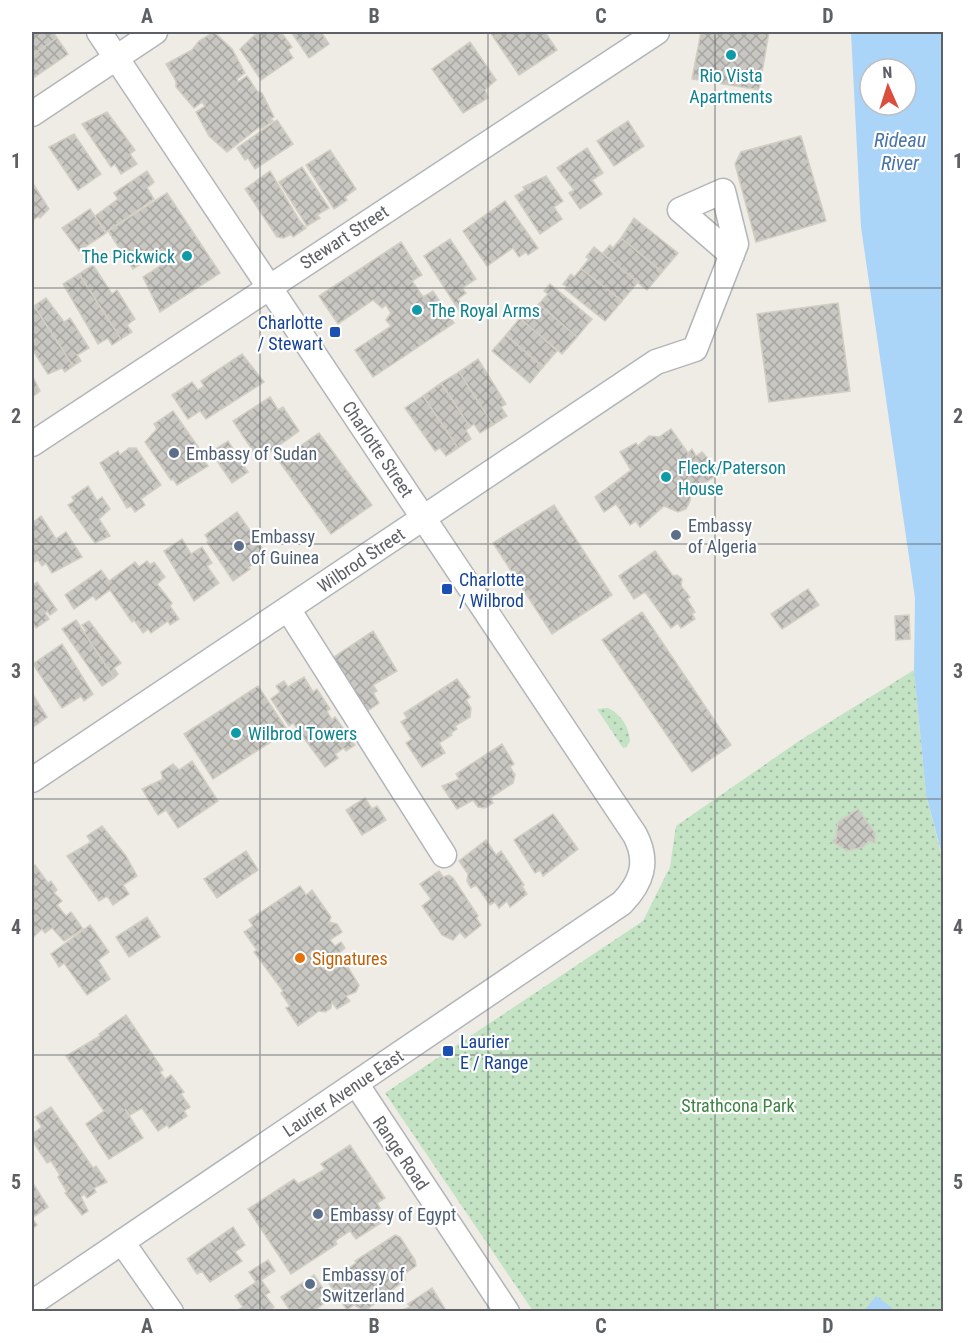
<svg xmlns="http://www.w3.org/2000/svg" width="975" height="1343" font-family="'Roboto Condensed',sans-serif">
<defs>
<pattern id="park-dots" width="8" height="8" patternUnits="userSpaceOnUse" patternTransform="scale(1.5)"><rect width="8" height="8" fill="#c3e3c4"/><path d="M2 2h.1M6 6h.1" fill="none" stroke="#a2bba3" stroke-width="1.8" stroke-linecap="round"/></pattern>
<pattern id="building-cross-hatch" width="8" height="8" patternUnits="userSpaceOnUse" patternTransform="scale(1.5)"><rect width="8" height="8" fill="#c9c7c2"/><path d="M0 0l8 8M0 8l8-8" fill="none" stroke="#a6a5a1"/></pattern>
</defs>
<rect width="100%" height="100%" fill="#eeece5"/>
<!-- park -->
<g fill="url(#park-dots)">
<polygon points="914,670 926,794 943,861 943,1311 533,1311 385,1093 643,921 670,867 676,826 799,741"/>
<path d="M608 708C622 715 629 727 630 742L626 747 623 748 597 709Z"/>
</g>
<!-- water -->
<g fill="#aad4f8" fill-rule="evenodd">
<path d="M851 32H943V859L926 794 914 670 915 598 861 227ZM870 69H906V105H870Z"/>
<polygon points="876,1296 896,1311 864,1311"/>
</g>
<!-- building -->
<g fill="url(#building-cross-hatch)" stroke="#d2cec3" stroke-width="1.5">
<polygon points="36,32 53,32 57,38 34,54 32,35"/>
<polygon points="214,32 232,49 245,73 237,79 238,82 247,76 257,91 262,93 274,117 271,119 273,121 261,129 259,127 227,152 209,136 196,112 205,106 202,102 194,108 176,87 176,81 166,64 192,50 199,41"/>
<polygon points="258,32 281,32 292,47 288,50 293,58 261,80 240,49"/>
<polygon points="291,32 321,32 329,44 309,58"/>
<polygon points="490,32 545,32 557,50 519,75"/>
<polygon points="701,32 769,32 759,90 692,79"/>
<polygon points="57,38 68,54 32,79 34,54"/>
<polygon points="470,42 496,80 485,90 488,98 463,113 432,69"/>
<polygon points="107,112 135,150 130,154 137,164 121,174 115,164 111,167 82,124"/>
<polygon points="277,120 293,144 255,169 248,158 245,160 237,148"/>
<polygon points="628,121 644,146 614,166 597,141"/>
<polygon points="74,134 101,174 78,190 49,147"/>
<polygon points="801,136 826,221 756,242 735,164 741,152"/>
<polygon points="587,148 603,173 592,180 602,194 580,209 569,193 574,190 557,168"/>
<polygon points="330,150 356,189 345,197 347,200 334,209 306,165"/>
<polygon points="302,167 329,208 317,215 320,218 307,226 279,182"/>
<polygon points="147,171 154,182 147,188 154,199 106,232 95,216 118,199 114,193"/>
<polygon points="270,171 299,220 306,228 293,237 291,234 284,238 277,237 245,189"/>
<polygon points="546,176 563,201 554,207 562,219 540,234 515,196 525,190 523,187"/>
<polygon points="32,182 49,209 40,218 39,216 32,221"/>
<polygon points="167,193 220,273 160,312 143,277 168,261 161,251 133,269 108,231"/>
<polygon points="505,201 538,248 528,255 526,252 519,257 513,248 487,266 463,231"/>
<polygon points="90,209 106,233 79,251 62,228"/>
<polygon points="634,218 678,253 662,272 621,238"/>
<polygon points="621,238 662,272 647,290 602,254 610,245 613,248"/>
<polygon points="450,239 476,279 462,288 466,293 458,299 465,309 460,312 424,256"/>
<polygon points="401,242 422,275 412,281 423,297 433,291 454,323 373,377 355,350 391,326 386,320 391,313 386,305 382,308 373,300 338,324 319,296"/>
<polygon points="594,247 638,282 622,301 581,269 589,259 586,257"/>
<polygon points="93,265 112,294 117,290 135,319 127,325 132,332 121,339 79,274"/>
<polygon points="581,269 622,301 605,321 565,289 567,287 563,284 571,274 574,277"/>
<polygon points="79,274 121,339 112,345 108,338 98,344 63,284"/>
<polygon points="550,284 592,319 577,337 539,304 548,294 544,291"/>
<polygon points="46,298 64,322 70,318 89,348 77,355 81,361 73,366 34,306"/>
<polygon points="838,303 850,391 769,402 757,314"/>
<polygon points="539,304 577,337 562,354 522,320"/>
<polygon points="34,306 73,366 65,372 62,368 48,374 32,349 32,343 35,341 32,336"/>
<polygon points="520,318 557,351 543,367 506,335"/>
<polygon points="506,335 543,367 530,383 492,351"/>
<polygon points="242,354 264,382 206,419 200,411 188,419 172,395 192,382 198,390 204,386 201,381"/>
<polygon points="478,359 506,404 501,407 507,416 493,425 459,372"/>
<polygon points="459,372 493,425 480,433 474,424 470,427 441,383"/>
<polygon points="32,375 40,391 32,397"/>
<polygon points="441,383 470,427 466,430 471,439 458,448 423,396"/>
<polygon points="423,396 458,448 446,456 440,448 435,451 405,408"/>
<polygon points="270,397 278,410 283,407 299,431 270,452 267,447 255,454 233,421"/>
<polygon points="173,411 206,458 203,459 208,466 177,485 173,479 171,480 145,442 157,429 154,424"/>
<polygon points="671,429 688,453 692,449 696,456 702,452 721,473 691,491 690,501 686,509 678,512 664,506 640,527 636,521 630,525 616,504 604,512 595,497 631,470 620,452 636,443 638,446 649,436 659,437"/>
<polygon points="319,433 372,505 331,534 279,461"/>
<polygon points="228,441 248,472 232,483 211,452"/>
<polygon points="129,448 136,448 161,485 141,499 145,505 135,512 131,506 127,508 100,463 118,451 120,455"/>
<polygon points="88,486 97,501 102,497 110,509 99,519 110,536 95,543 68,505 74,501 72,497"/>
<polygon points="554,505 612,595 552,634 493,543"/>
<polygon points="237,512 265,552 252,562 253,564 248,568 250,569 233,581 207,542 209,541 205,535"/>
<polygon points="41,516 56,539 66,532 82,557 52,573 46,563 42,566 38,560 35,562 32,556 32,523"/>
<polygon points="182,539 191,554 202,547 212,563 207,566 219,583 194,601 164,551"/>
<polygon points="655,551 673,576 677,575 682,579 681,586 690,597 687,599 695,612 692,614 695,619 681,628 678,623 671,628 645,592 634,599 619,576"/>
<polygon points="147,561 150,565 154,562 165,577 157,584 172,603 170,606 179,619 170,625 168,621 151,633 148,629 143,633 134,620 132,622 110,590 96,600 93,596 74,609 65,595 101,570 109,581 135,562 139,567"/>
<polygon points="37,582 57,610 50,615 47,611 45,613 49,619 36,628 32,621 32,586"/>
<polygon points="808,589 819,605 782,629 771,614"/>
<polygon points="642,612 731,745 692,772 602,640"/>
<polygon points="909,615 910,639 896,640 895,616"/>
<polygon points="76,620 114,678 102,686 62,629"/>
<polygon points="89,621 121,663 114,668 118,674 114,678 84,632 86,631 82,625"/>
<polygon points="373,631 397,671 373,685 377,691 373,693 379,703 366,712 331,659"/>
<polygon points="62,644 93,694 84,701 81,696 62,708 33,664"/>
<polygon points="304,677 313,692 317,689 330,709 327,711 332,720 335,717 355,745 346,751 344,748 335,754 338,758 325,767 293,723 289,726 271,699 280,692 276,686 284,681 288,687"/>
<polygon points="457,679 470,697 466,700 471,708 470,717 455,726 457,729 451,733 452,735 439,743 445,753 422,767 406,743 412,739 401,722 407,718 404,713"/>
<polygon points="258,686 288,731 213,779 184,734"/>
<polygon points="32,693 47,717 32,728"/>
<polygon points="502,744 514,764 510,767 515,775 513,783 490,798 493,803 485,808 478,807 473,800 457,809 442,786 459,779 456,774"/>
<polygon points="192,761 218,801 178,828 166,810 158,815 142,789 163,779 161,772 173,764 179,770"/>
<polygon points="365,798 372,809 377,806 386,820 362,835 346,810"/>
<polygon points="858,809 875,833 875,843 869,841 863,847 847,851 832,841 836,838 838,822"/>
<polygon points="553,814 578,849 543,876 540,870 535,873 514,840"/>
<polygon points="102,826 126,856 137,876 123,885 129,894 113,905 107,896 99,901 67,856 91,842 87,836"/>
<polygon points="486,840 496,855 501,851 524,885 522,886 527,894 510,907 507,901 499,908 495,902 490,905 476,885 471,888 467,881 468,874 459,861"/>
<polygon points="246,851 258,870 217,898 204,879"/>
<polygon points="35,865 48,883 51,881 57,890 54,893 62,901 57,905 66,916 71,912 83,929 64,941 52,928 45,933 42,929 32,938 32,867"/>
<polygon points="439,871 443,877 449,875 453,878 478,916 476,918 481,925 465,938 460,932 453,940 442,935 422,906 431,899 420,884"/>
<polygon points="300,886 306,895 312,890 331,917 329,922 337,924 342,932 330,940 335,946 341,942 345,948 339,953 359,985 356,992 346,996 350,1001 337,1009 332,1002 331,1008 325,1012 319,1011 298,1026 286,1008 290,1006 281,993 283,991 254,952 257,950 244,932 253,926 249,920"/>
<polygon points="147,917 160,937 129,957 116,937"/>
<polygon points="90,925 109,952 98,960 110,979 87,995 64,963 59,967 51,954"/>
<polygon points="126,1015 163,1070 160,1072 165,1079 171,1075 184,1092 181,1094 190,1107 184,1111 187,1116 169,1128 167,1125 158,1131 142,1108 130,1115 125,1109 143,1138 109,1159 86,1124 104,1111 66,1056 100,1036 99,1034"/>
<polygon points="51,1107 93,1168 96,1166 107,1182 94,1188 96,1192 87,1198 84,1194 81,1197 88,1211 82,1215 65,1193 67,1192 58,1177 60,1175 51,1161 47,1163 32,1140 32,1134 42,1127 35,1117"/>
<polygon points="350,1145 385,1198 377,1203 387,1219 356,1239 350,1231 335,1241 337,1244 291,1274 248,1209 294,1179 298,1184 314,1176 325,1169 321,1164"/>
<polygon points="32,1182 48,1207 32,1218 37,1225 32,1229"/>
<polygon points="233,1227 245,1245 235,1252 242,1261 210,1282 202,1271 197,1274 187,1259"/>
<polygon points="395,1235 400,1237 415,1260 416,1266 404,1274 405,1280 365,1311 354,1305 347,1310 328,1282 356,1263 355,1261"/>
<polygon points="268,1260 275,1271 261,1280 270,1292 265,1295 274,1307 267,1312 235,1312 243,1307 235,1296 256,1282 249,1272"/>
<polygon points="314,1275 330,1299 312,1312 291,1312 281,1297"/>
<polygon points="432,1288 447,1312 396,1312 410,1307 408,1304"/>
</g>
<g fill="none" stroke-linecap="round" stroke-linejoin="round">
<!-- minor casing -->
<g stroke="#b2b5b9" stroke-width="27">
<g id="minor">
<polyline points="32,114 155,32"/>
<polyline points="32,444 657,32"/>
<polyline points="288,609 444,855"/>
<polyline points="32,780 656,362 695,349 736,244 723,191 680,210 732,255"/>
<polyline points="357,1085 507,1312"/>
<polyline points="122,1242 171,1312"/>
<path d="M32 1303 622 903C642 882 649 862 635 835L99 32"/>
</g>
</g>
<!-- minor -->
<use href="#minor" stroke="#fff" stroke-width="24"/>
</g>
<!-- grid -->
<path fill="none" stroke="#5d6064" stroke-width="1.5" stroke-opacity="0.55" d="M260 32V1312M488 32V1312M715 32V1312M32 288H944M32 544H944M32 799H944M32 1055H944"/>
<!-- markers -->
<g fill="#0f9aa8" stroke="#fff" stroke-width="2">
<circle cx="731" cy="55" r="6"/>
<circle cx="187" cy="256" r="6"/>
<circle cx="417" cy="310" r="6"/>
<circle cx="666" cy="477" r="6"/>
<circle cx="236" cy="733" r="6"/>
</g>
<g fill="#1a4fb4" stroke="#fff" stroke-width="2">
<rect x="329" y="326" width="12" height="12" rx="3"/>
<rect x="441" y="583" width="12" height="12" rx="3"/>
<rect x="442" y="1045" width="12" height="12" rx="3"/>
</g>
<g fill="#5c6f8a" stroke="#fff" stroke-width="2">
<circle cx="174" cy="453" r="6"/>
<circle cx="676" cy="535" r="6"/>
<circle cx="239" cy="546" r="6"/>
<circle cx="318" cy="1214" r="6"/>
<circle cx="310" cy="1284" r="6"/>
</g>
<circle fill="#e8710a" stroke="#fff" stroke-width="2" cx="300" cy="958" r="6"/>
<g text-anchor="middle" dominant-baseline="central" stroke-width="4.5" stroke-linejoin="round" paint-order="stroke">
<!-- culture labels -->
<g font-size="18" fill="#0d838f" stroke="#fff" text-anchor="start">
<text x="731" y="75" text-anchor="middle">Rio Vista<tspan x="731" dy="21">Apartments</tspan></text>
<text x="175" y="256" text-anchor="end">The Pickwick</text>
<text x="429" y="310">The Royal Arms</text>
<text x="678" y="467">Fleck/Paterson<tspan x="678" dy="21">House</tspan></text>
<text x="248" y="733">Wilbrod Towers</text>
</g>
<!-- street labels -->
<g font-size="18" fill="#5d6064" stroke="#fff">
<text transform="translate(344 237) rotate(-33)">Stewart Street</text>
<text transform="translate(378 449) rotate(56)">Charlotte Street</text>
<text transform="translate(361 560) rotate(-34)">Wilbrod Street</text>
<text transform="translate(343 1093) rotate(-34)">Laurier Avenue East</text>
<text transform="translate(401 1153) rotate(56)">Range Road</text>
</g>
<!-- transit labels -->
<g font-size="18" fill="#164399" stroke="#fff" text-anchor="start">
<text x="323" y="322" text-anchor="end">Charlotte<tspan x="323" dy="21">/ Stewart</tspan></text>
<text x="459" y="579">Charlotte<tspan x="459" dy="21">/ Wilbrod</tspan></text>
<text x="460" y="1041">Laurier<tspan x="460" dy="21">E / Range</tspan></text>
</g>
<!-- service labels -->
<g font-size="18" fill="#4e5e75" stroke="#fff" text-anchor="start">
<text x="186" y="453">Embassy of Sudan</text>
<text x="688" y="525">Embassy<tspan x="688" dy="21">of Algeria</tspan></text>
<text x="251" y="536">Embassy<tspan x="251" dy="21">of Guinea</tspan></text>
<text x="330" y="1214">Embassy of Egypt</text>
<text x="322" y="1274">Embassy of<tspan x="322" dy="21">Switzerland</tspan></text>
</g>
<!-- food labels -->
<g font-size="18" fill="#c56008" stroke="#fff" text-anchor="start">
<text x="312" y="958">Signatures</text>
</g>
<!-- park labels -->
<g font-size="18" fill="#3c8342" stroke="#fff">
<text x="738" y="1105">Strathcona Park</text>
</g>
<!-- water labels -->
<g font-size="20" font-style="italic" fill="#4874a9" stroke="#fff">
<text x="900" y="140">Rideau<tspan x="900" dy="23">River</tspan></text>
</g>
</g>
<!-- border -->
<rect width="975" height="1343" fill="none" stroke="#ffffff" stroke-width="66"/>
<!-- north arrow -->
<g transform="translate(888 87) rotate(357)"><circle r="28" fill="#ffffff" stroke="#bebfc1" stroke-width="1.5"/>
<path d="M0-4.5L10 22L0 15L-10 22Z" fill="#dc4e3c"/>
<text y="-9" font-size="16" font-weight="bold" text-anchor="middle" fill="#5d6064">N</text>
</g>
<rect x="33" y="33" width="909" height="1277" fill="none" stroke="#5d6064" stroke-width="2"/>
<g font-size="20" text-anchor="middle" font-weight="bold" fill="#5d6064">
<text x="147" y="23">A</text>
<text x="374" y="23">B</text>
<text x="601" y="23">C</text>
<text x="828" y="23">D</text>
<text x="16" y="168">1</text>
<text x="958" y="168">1</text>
<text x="16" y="423">2</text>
<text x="958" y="423">2</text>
<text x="16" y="678">3</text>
<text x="958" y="678">3</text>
<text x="16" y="934">4</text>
<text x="958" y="934">4</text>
<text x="16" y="1189">5</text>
<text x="958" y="1189">5</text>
<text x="147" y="1333">A</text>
<text x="374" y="1333">B</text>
<text x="601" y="1333">C</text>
<text x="828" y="1333">D</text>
</g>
</svg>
